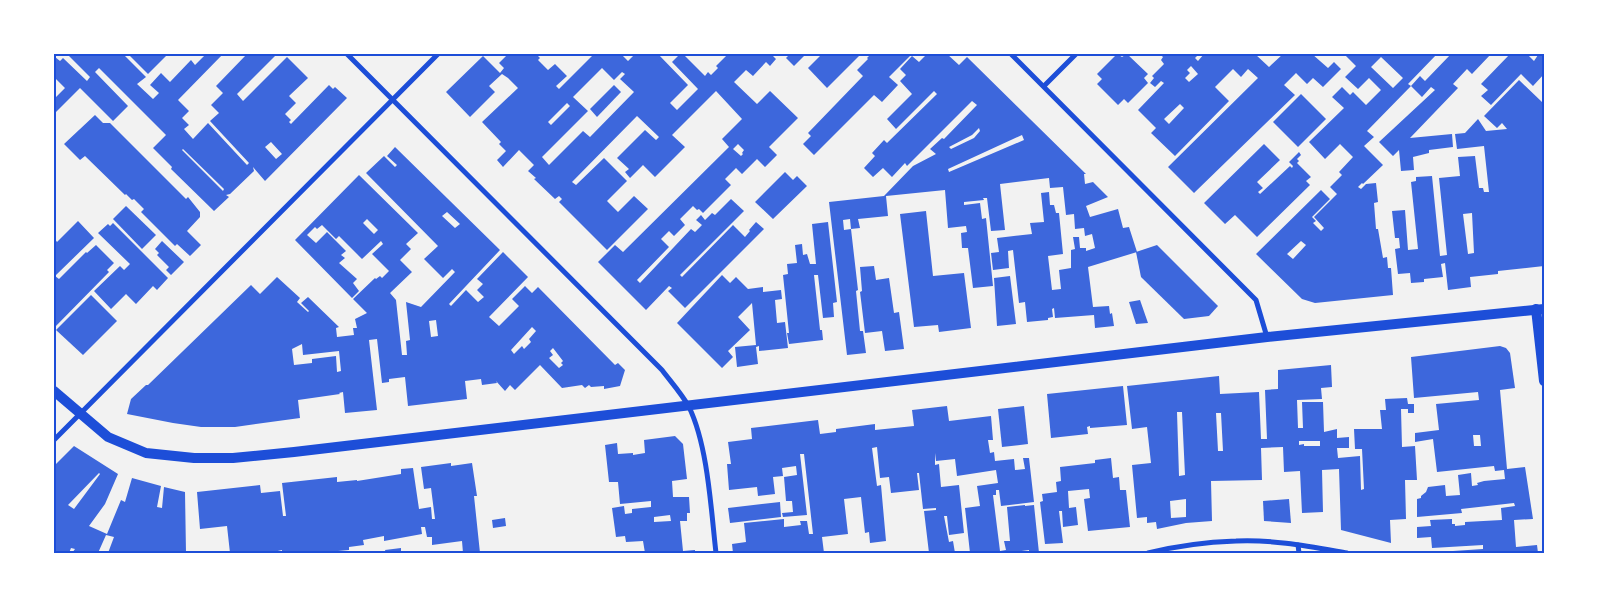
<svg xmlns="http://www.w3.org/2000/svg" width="1598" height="607" font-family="'Titillium Web',sans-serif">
<rect width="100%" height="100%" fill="#f2f2f2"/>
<!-- building -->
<g fill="#3d67dc" fill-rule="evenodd">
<path d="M67 54H123L146 77 137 84 153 99 159 93 150 85 161 73 170 82 191 60 195 65 206 54H223L178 100 189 111 182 118 189 125 184 129 193 139 208 123 247 165 249 163 210 121 219 113 211 105 223 93 216 86 247 54H277L237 94 243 101 287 57 308 78 289 96 296 103 285 114 291 120 289 122 291 124 329 85 333 89 335 87 347 98 265 181 253 167 254 171 230 194 226 195 229 197 214 211 171 169 172 167 153 148 166 135 99 68 95 72 128 106 113 121 80 88 54 114V99L65 88 54 77V58L55 57 60 61 63 58 87 81 90 77ZM271 142 282 154 276 159 265 147ZM183 149 224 189 223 191 182 150Z"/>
<polygon points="128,54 168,54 148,74"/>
<path d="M508 54H536L540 58 538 60 548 70 555 64 567 76 556 86 559 89 594 54H621L628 61 635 54H658L688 85 670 103 677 110 698 89 672 62 680 54H683L705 76 708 72 711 75 718 68 716 66 728 54H775L773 56 776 59 770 66 766 62 753 76 746 70 734 82 757 104 770 91 798 118 769 147 777 155 765 167 757 159 742 174 736 168 725 179 731 185 703 213 699 209 697 210 693 206 680 219 685 225 674 236 669 231 661 239 669 247 637 280 640 283 691 229 695 232 702 225 696 220 701 215 705 220 712 213 715 215 731 199 744 211 680 275 682 277 733 225 745 237 750 231 749 230 756 222 764 229 685 308 668 291 672 288 669 286 646 310 598 262 615 245 623 252 729 147 722 139 742 119 716 91 672 135 685 147 655 177 643 165 630 178 625 172 629 169 617 158 645 130 656 140 659 137 637 116 572 182 576 185 604 158 627 181 607 201 618 212 634 196 648 209 607 250 559 202 562 199 559 196 555 199 534 179 536 178 528 171 534 165 519 150 503 167 497 160 506 151 499 144 501 142 482 122 518 88 508 78 502 74 489 86 495 92 470 117 446 92 483 56 500 73 504 68 499 63ZM602 68 614 80 622 72 625 74 620 79 634 92 590 137 583 131 549 165 542 157 588 111 573 97ZM567 103 570 106 551 125 548 122ZM738 144 744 150 742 153 743 154 741 156 733 149Z"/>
<polygon points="790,54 804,54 805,55 794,66 786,58"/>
<polygon points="822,54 861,54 827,88 808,68"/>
<polygon points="871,54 912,54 889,77 898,85 882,102 874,95 814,155 803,144 811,136 808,133 863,76 857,70 868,59 867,58"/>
<path d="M927 54H947L959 65 967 57 1086 174H1084L1085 184 1093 182 1108 197 1086 206 1090 217 1118 209 1123 228 1129 227 1137 252 1088 267 1093 307 1109 306 1110 314 1112 313 1114 326 1095 328 1094 315 1055 318 1054 308 1052 309 1053 317 1048 318V320L1027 322 1025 302 1019 303 1013 250 1008 251 1009 268 993 270 991 253 999 252 997 238 1032 234 1030 223 1044 222 1041 193 1049 192 1050 205H1054L1056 213H1059L1063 254 1048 256 1052 290 1061 289 1059 270 1071 268V250L1075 249 1073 237H1079L1080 248H1086V251L1095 248 1092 234 1085 236 1084 228 1075 229 1074 214 1066 215 1063 187 1050 188 1049 178 1000 184 1005 230 991 231 987 198H983L984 200 964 202V205L980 203 982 219 986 218 993 286 973 288 968 248H962L961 233 967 232 966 226 948 228 945 190 886 196 888 216 858 219 860 228 851 229 850 219 843 220 844 230 851 229 858 290 856 291 860 331H863L866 353 847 355 829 202 884 196 913 166 936 154 930 149 942 138 944 139 977 105 972 101 907 166 905 163 892 177 883 168 873 177 864 168 875 156 872 153 884 140 887 143 937 94 934 91 896 129 887 119 912 94 900 81 906 75 900 69 912 56 919 62ZM979 128 980 131 974 138 951 149 949 147 972 135ZM1022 135 1024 140 949 172 948 169Z"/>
<polygon points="1117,54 1122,57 1127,54 1148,74 1144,78 1148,83 1128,103 1124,99 1118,105 1097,84 1102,79 1097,74"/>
<path d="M1160 54H1199L1195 58 1198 61 1204 54H1255L1269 67 1283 54H1312L1328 68 1334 62 1341 69 1323 87 1313 78 1307 84 1296 73 1284 85 1295 95 1194 193 1168 167 1258 78 1248 69 1241 77 1233 69 1215 87 1229 101 1175 156 1151 133 1156 128 1138 110 1164 83 1161 81 1155 87 1150 83 1154 78 1152 76 1164 64 1161 60 1163 57ZM1191 66 1198 74 1189 82 1185 78 1190 73 1187 70ZM1180 104 1184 108 1169 124 1164 119Z"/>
<path d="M1344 54H1437L1408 84 1411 86 1367 131 1374 137 1364 146 1383 165 1363 184 1362 183 1358 187 1361 189 1366 184 1376 183 1378 202 1374 203 1376 229H1378L1383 258 1387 257 1388 268H1391L1393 295 1315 303 1302 299 1256 254 1321 190 1330 199 1312 217 1316 221 1313 223 1321 231 1324 228 1314 217 1337 194 1330 187 1342 175 1339 172 1353 157 1340 144 1325 159 1309 142 1344 108 1332 97 1342 87 1350 95 1353 92 1366 105 1381 90 1369 78 1358 89 1345 77 1356 66ZM1381 57 1403 78 1393 88 1371 67ZM1301 241 1306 245 1293 259 1287 254Z"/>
<polygon points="1451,54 1491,54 1472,74 1467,69 1453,84 1458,88 1410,138 1452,134 1453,147 1429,150 1429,153 1413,157 1414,170 1401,171 1399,150 1393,156 1379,142 1435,90 1431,87 1422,97 1411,86 1420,76 1425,81"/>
<polygon points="1510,54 1527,54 1534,61 1538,55 1537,54 1544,54 1544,74 1533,86 1521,74 1491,105 1481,96 1488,90 1481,84"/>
<path d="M1519 80 1542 102 1544 100V266L1498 271V274L1470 277 1471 287 1448 290 1445 263 1441 264 1443 277 1424 279V282L1411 283 1410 273 1398 274 1395 249 1400 248 1399 238H1395L1392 211 1405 210 1408 250 1418 249 1411 182 1416 181V177L1432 176 1440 256 1447 255 1439 178 1460 176 1458 157 1475 156 1479 188H1483L1484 192H1489L1484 146 1457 149 1455 134 1465 133 1478 119 1486 131 1507 129 1502 123 1497 128 1484 116ZM1472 213 1474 253 1468 254 1463 214Z"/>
<polygon points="614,85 621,92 597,117 590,109"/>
<polygon points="1301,94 1326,119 1298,147 1273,122"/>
<polygon points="95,115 103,123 110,123 186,199 188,197 200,212 200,217 187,231 201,245 190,256 177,244 175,246 141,212 144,209 134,199 132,200 126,194 125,195 85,156 80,160 64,144"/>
<polygon points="1264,144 1280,160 1257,182 1263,188 1258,192 1260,194 1290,166 1292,168 1293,166 1289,162 1299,152 1301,155 1297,159 1299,161 1297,163 1311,177 1306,181 1310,185 1257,237 1235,215 1225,224 1204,203"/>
<path d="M395 147 500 250 449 304 451 306 466 290 478 302 484 297 477 290 483 284 477 279 503 252 528 277 489 317 499 326 519 306 512 299 525 286 532 293 538 287 615 365 618 363 625 370 620 386 604 389V386L591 387 589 385 585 388 582 385 562 388 540 365 515 390 510 385 505 391 496 381 497 383 482 385 481 379 465 381 467 399 408 406 405 377 389 379V382L382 383 377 339 369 340 377 410 345 413 343 392 339 393 340 394 298 400 300 418 235 427H201L173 423 127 414 131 399 146 385H148L251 285 260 294 277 277 300 298 297 302 308 312 309 311 301 303 308 297 339 327 336 328 337 337 354 335 353 328H357L355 319 367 313 353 299 375 278 376 279 380 276 382 278 389 271 372 254 383 244 381 241 362 259 339 236 336 239 322 225 317 229 315 227 307 235 316 243 327 232 346 251 341 255 345 258 339 263 357 279 353 283 359 291 352 298 295 240 359 175 418 233 406 244 411 249 400 260 412 272 390 293 396 300 402 355H407L406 341 410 340 406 302 421 307 455 272 452 269 443 278 424 259 438 246 366 173 384 156 395 167 397 165 387 156ZM447 212 460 224 455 228 442 216ZM367 219 378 230 374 234 363 223ZM436 320 438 336 431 337 429 321ZM532 327 536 331 529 339 531 342 524 349 522 346 514 354 511 350ZM302 344 303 355 339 351 341 371 337 372 336 356 312 359V363L294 365 292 349ZM553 348 563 361 561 363 563 365 559 368 549 358 553 355 550 351Z"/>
<polygon points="785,172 793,180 797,176 807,186 773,219 755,202"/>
<polygon points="126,206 156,235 142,249 113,219"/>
<polygon points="926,211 933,276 964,273 971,328 939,332 938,325 914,327 900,214"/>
<polygon points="78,221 94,238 55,276 59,279 86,252 87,253 96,245 114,263 107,270 109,272 54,328 54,238 57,242"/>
<polygon points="828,222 837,302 833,303 834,317 823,318 818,275 814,275 820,330 822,330 823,340 789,344 787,333 789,333 783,275 788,274 787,264 797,263 795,245 802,244 803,255 807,254 810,264 816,264 812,224"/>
<polygon points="113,223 168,278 157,290 153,286 136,304 126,294 111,309 94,291 120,266 124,270 130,264 98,233 108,224 110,226"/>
<polygon points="162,241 184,262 171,275 166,270 169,267 157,255 159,253 155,249"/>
<polygon points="1157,245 1218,306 1209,316 1184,319 1141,277 1136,252"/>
<polygon points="874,266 876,280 889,278 894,313 899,312 904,349 885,351 882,331 865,333 860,292 862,291 860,267"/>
<polygon points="722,275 730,283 736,277 748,289 763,287 763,292 781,290 782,299 775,300 777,323 785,322 788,348 759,351 759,346 756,347 758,364 737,367 735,347 756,345 752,303 738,317 750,330 728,351 733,357 722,368 677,323"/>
<polygon points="1010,276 1016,324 997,326 994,278"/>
<polygon points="91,295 117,321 83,355 56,330"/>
<polygon points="1140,300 1148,323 1136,324 1129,302"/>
<path d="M1500 346 1506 348 1510 353 1515 388 1500 390 1507 469 1525 467 1533 519 1514 520 1516 547 1537 545 1538 553H1453V551L1483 549V545L1432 548 1431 537 1417 538V527L1431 526 1430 520 1452 519V524H1455V526L1465 525V522L1502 520 1501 508 1515 506 1514 503 1461 509 1462 513 1417 517V499L1421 498V496L1426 492 1428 487 1445 485 1446 496 1460 495 1458 475 1471 473 1472 486 1478 485 1477 483 1484 481 1505 479 1504 470 1495 471 1494 466 1437 472 1433 439 1415 442V433L1439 430 1436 404 1479 400 1478 392 1414 398 1411 357ZM1473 435H1480L1481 446H1474Z"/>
<path d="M1331 365 1332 387 1321 388 1322 399 1297 400 1298 428H1303L1302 402H1323L1324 432 1337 429V438L1349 437V448H1337L1338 458 1360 456 1361 490 1364 489 1362 449H1355L1354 429H1382L1380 410H1386L1385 399 1407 398 1408 404H1414V413H1408V409H1401L1402 447 1415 446 1417 480H1405L1406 519 1390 520 1391 543 1341 530 1339 469 1322 470 1323 512 1302 513 1300 471 1284 472 1283 447 1261 448 1262 480 1211 481 1212 521 1186 523 1157 529 1156 522 1147 523V517L1137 518 1132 465 1151 463 1147 427 1132 429 1127 386 1219 376 1220 394 1259 392 1261 439H1267L1265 390 1278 389V370ZM1177 412H1182L1185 475 1179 476ZM1216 413H1221L1223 451H1218ZM1299 441H1320V446H1304V444L1299 445ZM1186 499V517L1171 518 1170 501Z"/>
<polygon points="1123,386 1127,425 1090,428 1090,426 1087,427 1088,434 1051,438 1047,394"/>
<polygon points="947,406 949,421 991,416 993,440 988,440 990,453 994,452 995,461 1014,459 1015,470 1025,469 1023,458 1029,458 1034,502 1001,506 999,490 996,490 996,495 993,495 1000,551 1006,550 1004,541 1010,541 1007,507 1025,505 1025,506 1034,505 1039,553 1029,553 1029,550 1013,552 1013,553 970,553 965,508 980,506 977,486 998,483 996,470 957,476 955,459 936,461 935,453 935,465 939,464 941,487 959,485 964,533 949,535 947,516 944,516 949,542 953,541 955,553 929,553 924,511 936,510 936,508 923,509 919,473 917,473 919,490 891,493 889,477 880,478 877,447 872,448 877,486 881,485 886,541 870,543 869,532 865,533 861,497 844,499 848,534 822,537 824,553 733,553 732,544 746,542 744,523 784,519 784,527 801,525 800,521 807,521 809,534 813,534 804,454 800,454 807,515 783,517 782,513 793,512 792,501 786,501 784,477 797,475 796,466 782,468 783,476 773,477 775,494 758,496 757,487 729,490 727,464 731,464 728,442 752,439 751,428 818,420 820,434 836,432 836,429 875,424 875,430 914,426 912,410"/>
<polygon points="1024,406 1028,444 1002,447 998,409"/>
<path d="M675 436 683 444 687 479 672 481 673 497H689L690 513H687V521H680L683 551 695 550V553H645L643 541 626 542 625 536 616 537 612 508 624 506 625 514 632 513V509L651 507V501L620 504 618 482H609L605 445 617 443 618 454 633 453V455L645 453 644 440ZM670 515 671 521 654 522V517Z"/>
<path d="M74 446 118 474 105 504 89 526 107 534 121 500 125 502 132 478 161 486 157 507 162 508 164 487 185 492 186 553H108L114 537 106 535 98 553H72L75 549 71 548 69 553H54V466ZM99 473 100 474 74 509 68 505Z"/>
<polygon points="1111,458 1113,478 1119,477 1120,490 1126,490 1130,527 1088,531 1084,499 1090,498 1089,489 1068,491 1069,508 1076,507 1078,525 1063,527 1062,511 1059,511 1063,543 1045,544 1040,502 1043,501 1042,494 1057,492 1056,482 1061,481 1060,467 1095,463 1095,460"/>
<polygon points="451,463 451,466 472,463 477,496 474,496 480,553 463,553 462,541 432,545 432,537 427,537 425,527 421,527 422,534 384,541 384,536 363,540 364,545 349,547 349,550 316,553 282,553 282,550 269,553 230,553 227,526 200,529 197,492 260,485 261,493 280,491 283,516 286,516 282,483 337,477 337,482 357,480 357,481 401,474 401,469 413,468 419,509 431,507 432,519 435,519 431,488 424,489 421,467"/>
<polygon points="1289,499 1291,523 1264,521 1263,501"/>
<polygon points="780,502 781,517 730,523 728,508"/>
<polygon points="505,518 506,526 493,528 492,520"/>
<polygon points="401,548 401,553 386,553 385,550"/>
</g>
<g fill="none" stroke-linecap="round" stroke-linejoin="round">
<!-- minor -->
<g stroke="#1d4ed8" stroke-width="5">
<path d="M347 54 662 370C671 382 682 394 689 407 708 446 711 510 716 553"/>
<polyline points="1011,54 1256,300 1267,337"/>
<polyline points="1044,86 1076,54"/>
<polyline points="54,440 438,54"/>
<polyline points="1298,545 1299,553"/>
<path d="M1148 553C1176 546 1207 542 1236 541 1271 539 1312 547 1347 553"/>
</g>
<!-- secondary -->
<g stroke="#1d4ed8" stroke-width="10">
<polyline points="1536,309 1544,381"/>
<polyline points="54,391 108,437 146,453 194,458 233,458 294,452 1267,337 1544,309"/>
</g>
</g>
<!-- border -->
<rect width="1598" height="607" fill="none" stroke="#ffffff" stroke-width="110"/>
<rect x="55" y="55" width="1488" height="497" fill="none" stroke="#1d4ed8" stroke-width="2"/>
</svg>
